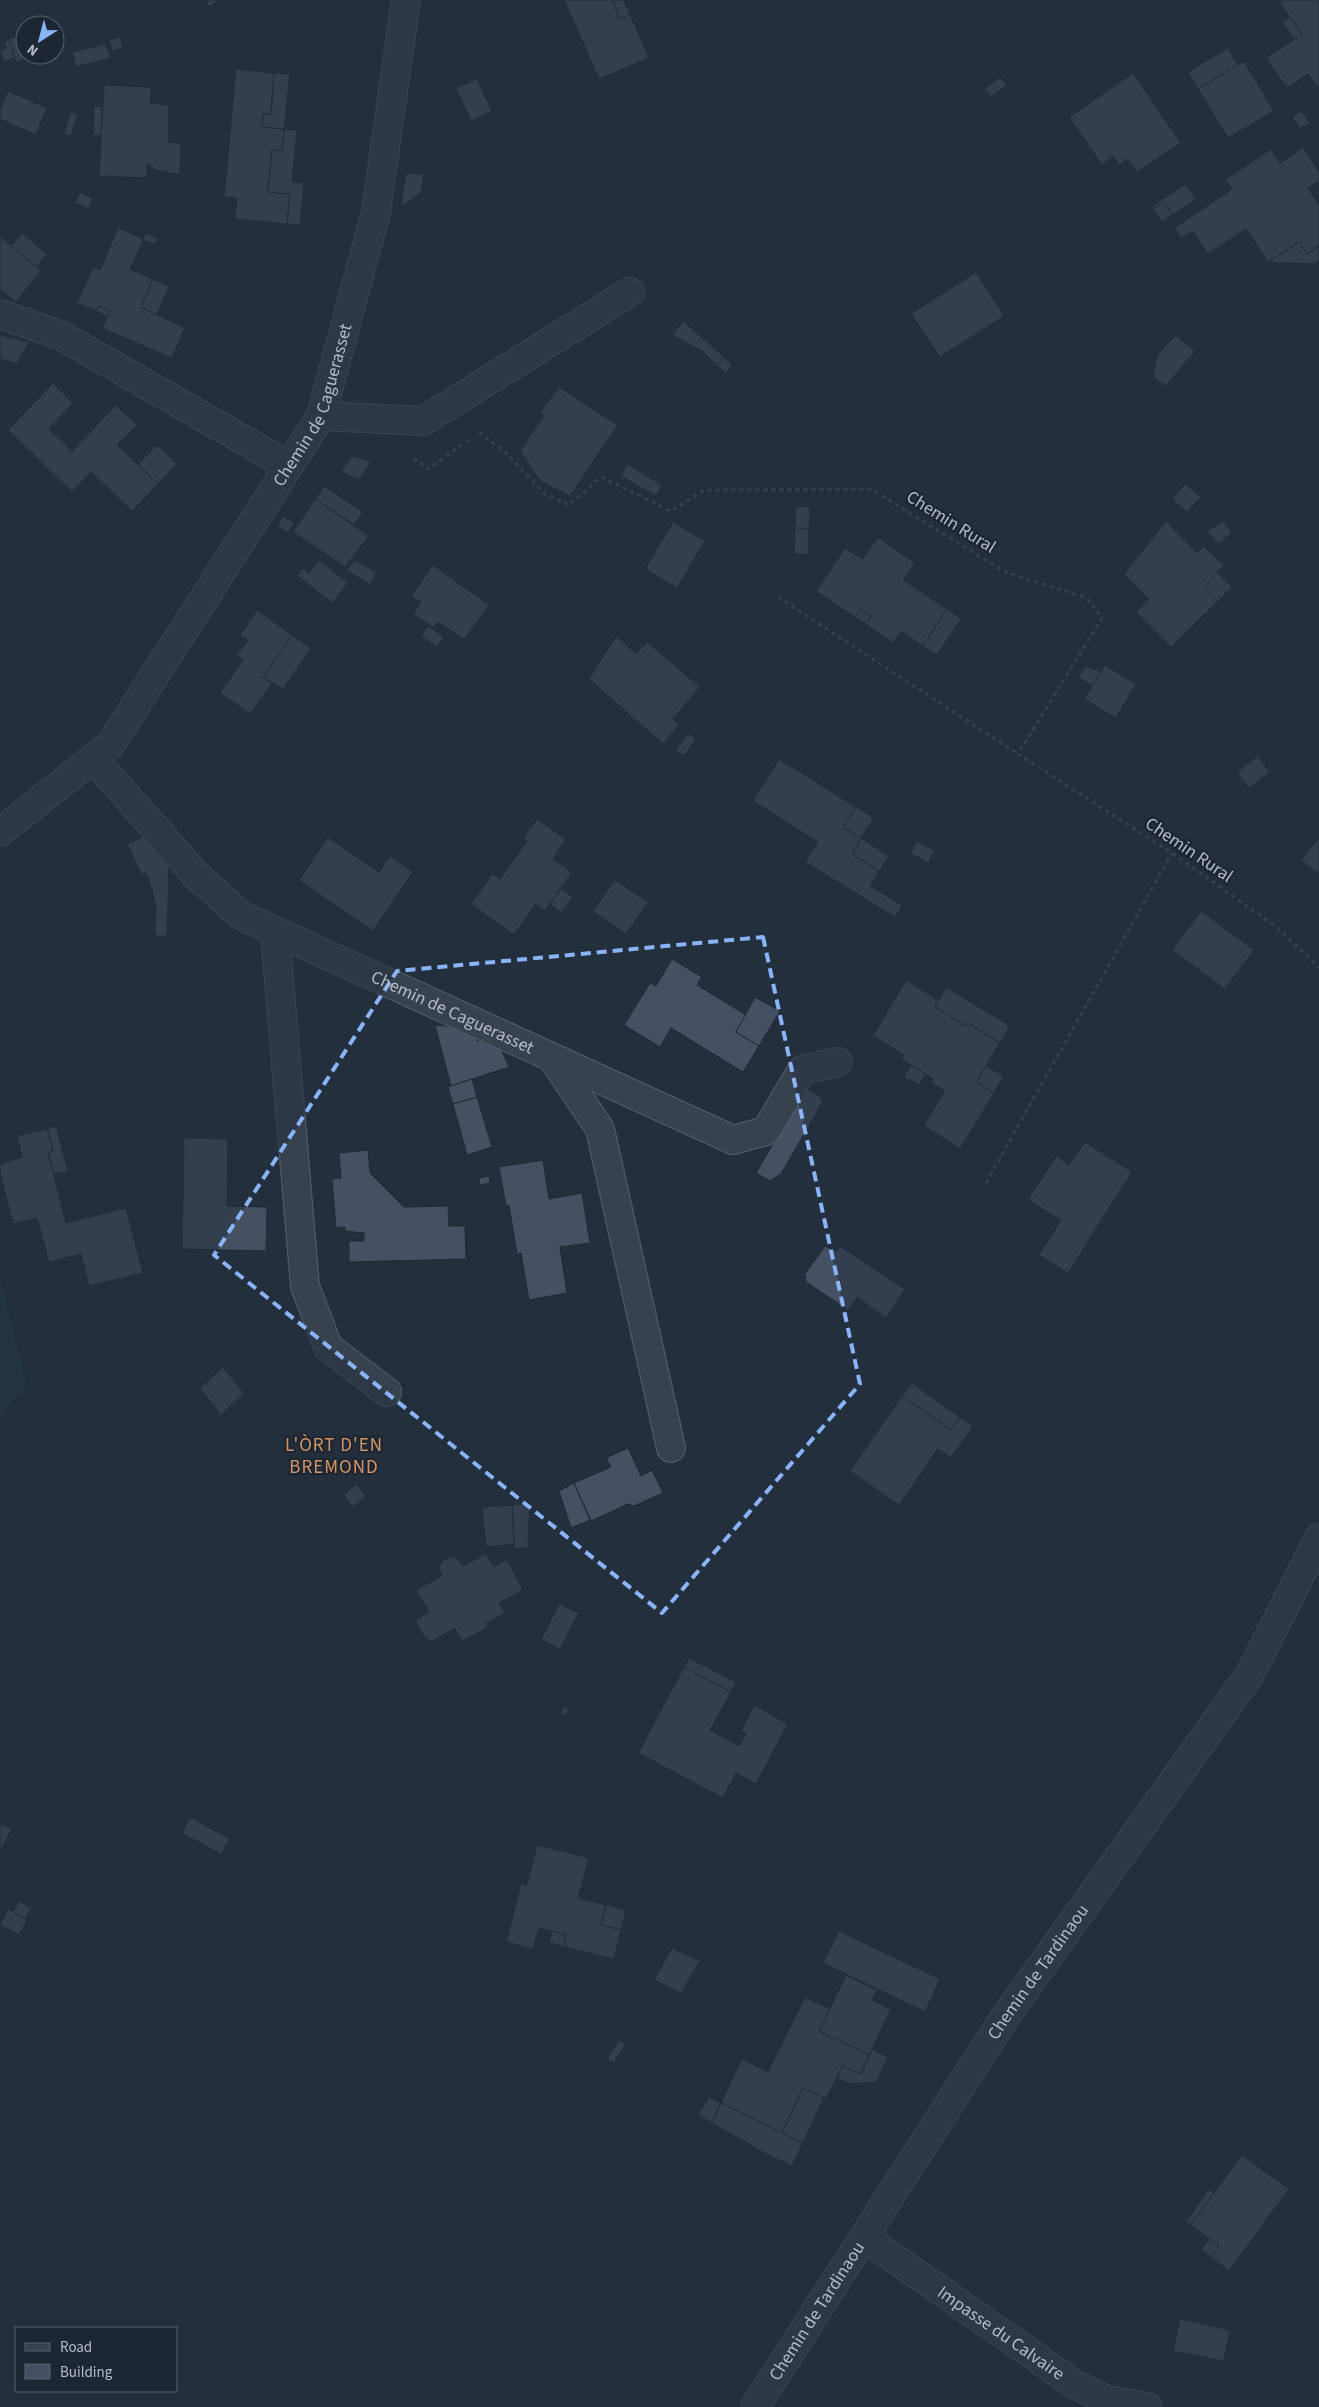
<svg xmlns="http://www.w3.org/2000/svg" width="1319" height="2407" font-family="'Source Sans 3',sans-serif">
<rect width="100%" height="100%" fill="#242f3e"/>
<!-- green -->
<polygon fill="#263c3f" points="0,1278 27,1386 0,1416"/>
<!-- building -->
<g fill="#455162" stroke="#1f2835">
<polygon points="205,0 220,0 209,7"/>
<polygon points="564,0 612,0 620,19 630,14 649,58 599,79"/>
<polygon points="612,0 623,0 630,14 620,19"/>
<polygon points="1278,0 1319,0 1319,89 1308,74 1287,88 1266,58 1302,34"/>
<polygon points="1290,17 1302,34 1294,39 1282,22"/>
<polygon points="25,34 25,55 35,55 16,62 8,39"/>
<polygon points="120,37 123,48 112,51 109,40"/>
<polygon points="9,40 15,58 4,62 0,51 6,49 4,42"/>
<polygon points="105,44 111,58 76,67 72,52"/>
<polygon points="1228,48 1238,65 1198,89 1188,72"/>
<polygon points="1244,61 1274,111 1228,138 1198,89"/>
<polygon points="236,69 274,73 271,115 263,114 262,127 284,129 282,151 272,150 268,192 290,194 287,224 235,219 237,198 224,197"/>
<polygon points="274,73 290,74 284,129 262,127 263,114 271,115"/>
<polygon points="1133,73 1181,143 1137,172 1127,159 1119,165 1113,156 1102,165 1069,117"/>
<polygon points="1000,77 1007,85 991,97 984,89"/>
<polygon points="477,79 492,111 471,121 456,88"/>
<polygon points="104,85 151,87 150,103 169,105 168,142 181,143 180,175 156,170 147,164 147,178 99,176"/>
<polygon points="8,91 47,108 36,135 0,119 0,110"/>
<polygon points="94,106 102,107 101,136 93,135"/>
<polygon points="1302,111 1310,124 1300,128 1292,117"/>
<polygon points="70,112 78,115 71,136 64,134"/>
<polygon points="284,129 297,130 292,182 304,183 300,225 287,224 290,194 268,192 272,150 282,151"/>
<polygon points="1303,147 1319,172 1319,181 1308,188 1319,205 1319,246 1307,254 1299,242 1268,262 1246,229 1208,254 1193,231 1181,238 1174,228 1232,189 1225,180 1271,149 1280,163"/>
<polygon points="406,173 424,174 421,192 403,206 401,205"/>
<polygon points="1186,184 1196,200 1172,215 1164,202 1153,209 1152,206"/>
<polygon points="80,192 93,199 89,209 74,202"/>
<polygon points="1164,202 1172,215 1162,222 1153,209"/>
<polygon points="118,228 144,239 130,269 153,279 141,307 185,328 172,358 102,328 110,311 99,306 96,311 77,303 93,267 100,270"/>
<polygon points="22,233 47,254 36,268 11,246"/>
<polygon points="145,233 158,238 155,244 143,240"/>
<polygon points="0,236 41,271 16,302 0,289"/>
<polygon points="1299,242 1307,254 1319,246 1319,261 1313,264 1268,262"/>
<polygon points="976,272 1004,316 940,357 911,314"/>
<polygon points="153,279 169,286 157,315 141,307"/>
<polygon points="99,306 110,311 108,317 96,311"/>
<polygon points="683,321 724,357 717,366 704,352 672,335"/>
<polygon points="0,335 29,342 17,364 0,359"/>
<polygon points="1175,335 1195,351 1166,386 1153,377 1157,356"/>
<polygon points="724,357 732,365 726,373 717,366"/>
<polygon points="53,383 73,403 49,429 72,451 116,405 137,425 117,445 158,484 132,511 91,472 72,492 8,430"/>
<polygon points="559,387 618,425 570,496 540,481 520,451 544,415 540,412"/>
<polygon points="157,445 177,464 158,484 138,464"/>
<polygon points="351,456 371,461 359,480 341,472"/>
<polygon points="627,464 662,485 656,496 621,476"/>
<polygon points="1185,484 1201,497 1187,512 1172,499"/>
<polygon points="324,486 363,512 354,525 315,499"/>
<polygon points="315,499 369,536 345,567 293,532"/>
<polygon points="795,506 810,507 809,529 795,528"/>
<polygon points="283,516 294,523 288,533 277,526"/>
<polygon points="1166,521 1197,553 1203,546 1224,565 1204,587 1218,601 1171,647 1136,612 1149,599 1124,574"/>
<polygon points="1222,521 1232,532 1219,544 1207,532"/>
<polygon points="673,522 705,541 677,588 645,569"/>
<polygon points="795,528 809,529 808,555 794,554"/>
<polygon points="878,537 915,563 903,580 947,609 923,646 901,631 893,643 866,624 871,616 860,609 855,617 816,591 845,548 863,559"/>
<polygon points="319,560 348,583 333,603 297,576 303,568 309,574"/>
<polygon points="355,560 377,572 370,585 346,570"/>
<polygon points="433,565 489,605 464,640 438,622 434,628 413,614 421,602 411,596"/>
<polygon points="1217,572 1232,587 1218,601 1204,587"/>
<polygon points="860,609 871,616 866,624 855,617"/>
<polygon points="947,609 961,619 937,655 923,646"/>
<polygon points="257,610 292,635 263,677 272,683 250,714 220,693 243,660 236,656 248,640 240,635"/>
<polygon points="428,626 444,637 437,647 421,636"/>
<polygon points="292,635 311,648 283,689 263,677"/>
<polygon points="616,636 636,654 647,642 700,687 673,719 679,725 663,744 589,679"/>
<polygon points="1105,665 1136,684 1116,718 1084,699"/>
<polygon points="1086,666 1101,672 1092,686 1078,677"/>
<polygon points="688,733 696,739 684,756 675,750"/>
<polygon points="1257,756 1270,772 1249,788 1237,773"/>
<polygon points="779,759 856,807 843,827 861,838 852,854 879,871 870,886 902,905 895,917 805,862 818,842 753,801"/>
<polygon points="856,807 874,818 861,838 843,827"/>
<polygon points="537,819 566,839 553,859 572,872 545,911 535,904 514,935 471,904 492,874 500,879 527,841 523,838"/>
<polygon points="153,833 169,865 167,936 155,936 156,907 152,890 146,873 142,875 127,844"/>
<polygon points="328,837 379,872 390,856 413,872 373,931 299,880"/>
<polygon points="1319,837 1319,874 1301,860"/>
<polygon points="861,838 889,856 879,871 852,854"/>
<polygon points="917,841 935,851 928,863 910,853"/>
<polygon points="615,880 648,902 626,934 593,911"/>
<polygon points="561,888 573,897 562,913 550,904"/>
<polygon points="1201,911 1254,950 1225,989 1172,950"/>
<polygon points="672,959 702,977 697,985 746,1015 736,1032 759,1046 743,1072 671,1028 660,1047 624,1025 650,983 656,986"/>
<polygon points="906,980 939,1001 935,1007 966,1026 968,1023 1000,1043 976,1082 994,1093 960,1149 924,1126 945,1091 931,1083 934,1079 901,1059 904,1055 873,1036"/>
<polygon points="946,987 1010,1026 1000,1043 968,1023 966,1026 935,1007"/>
<polygon points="755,997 780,1011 759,1046 736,1032"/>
<polygon points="435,1025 465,1028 469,1029 477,1041 490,1038 498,1042 509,1067 451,1086"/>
<polygon points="911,1065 926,1074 919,1085 904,1077"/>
<polygon points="986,1066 1004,1076 994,1093 976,1082"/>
<polygon points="472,1079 477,1097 453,1104 448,1087"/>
<polygon points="805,1088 822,1098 822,1103 781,1174 770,1181 756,1173"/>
<polygon points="477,1097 492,1147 467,1155 453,1104"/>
<polygon points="56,1126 68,1171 54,1174 48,1152 53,1151 47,1129"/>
<polygon points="47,1129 53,1151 48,1152 66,1223 126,1208 143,1273 89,1286 81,1254 49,1262 37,1218 13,1224 0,1173 0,1164 22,1157 17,1136"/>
<polygon points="184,1138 228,1139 227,1206 267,1207 266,1251 182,1249"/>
<polygon points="1085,1142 1132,1172 1068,1273 1039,1255 1061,1220 1028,1200 1056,1156 1069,1165"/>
<polygon points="368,1150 370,1173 404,1207 448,1206 449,1226 465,1226 466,1259 349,1262 349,1241 364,1241 364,1233 345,1231 345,1227 336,1228 332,1179 341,1178 339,1153"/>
<polygon points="543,1160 549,1199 582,1193 590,1243 560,1247 567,1293 529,1300 521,1253 517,1254 509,1205 506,1206 499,1167"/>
<polygon points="489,1176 490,1183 480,1185 479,1178"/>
<polygon points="825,1246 837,1251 840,1246 905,1289 886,1318 857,1297 848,1310 806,1282 805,1274"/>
<polygon points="223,1367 244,1393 221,1415 200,1388"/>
<polygon points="912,1383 959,1417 951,1430 902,1396"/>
<polygon points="902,1396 951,1430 959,1417 973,1426 951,1458 938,1449 899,1505 850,1471"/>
<polygon points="628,1448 641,1476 652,1470 663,1493 634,1506 628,1504 591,1521 574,1483 611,1467 606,1458"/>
<polygon points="574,1483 590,1520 571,1528 559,1491"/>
<polygon points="357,1484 366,1496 353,1507 344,1495"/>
<polygon points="530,1503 528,1548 514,1549 512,1505"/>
<polygon points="512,1505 514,1544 486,1547 482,1507"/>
<polygon points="486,1554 494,1567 507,1560 523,1590 499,1603 505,1613 486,1623 488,1627 462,1641 455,1628 431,1642 423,1635 415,1620 429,1612 416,1590 442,1576 439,1569 442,1561 451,1556 458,1559 463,1566"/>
<polygon points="559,1604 579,1613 560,1649 541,1640"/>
<polygon points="689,1658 736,1682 731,1692 684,1667"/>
<polygon points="684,1667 731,1692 710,1730 739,1746 746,1734 741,1731 754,1705 788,1724 756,1784 736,1773 723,1798 638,1753"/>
<polygon points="563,1706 569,1709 567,1716 560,1713"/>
<polygon points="190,1817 230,1839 221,1854 182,1833"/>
<polygon points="0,1823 12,1829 0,1851"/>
<polygon points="537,1845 589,1858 578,1898 606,1905 601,1925 621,1930 614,1959 564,1947 566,1935 539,1928 533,1949 506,1942 521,1884 527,1885"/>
<polygon points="19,1901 31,1908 25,1919 13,1912"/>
<polygon points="606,1905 626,1910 621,1930 601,1925"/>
<polygon points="8,1909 27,1920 19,1935 0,1925"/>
<polygon points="552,1931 566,1935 564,1947 549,1942"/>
<polygon points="839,1931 940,1979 925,2012 823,1963"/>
<polygon points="672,1948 700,1961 681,1993 654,1980"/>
<polygon points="846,1975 877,1990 872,2000 891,2009 869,2055 819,2031"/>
<polygon points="805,1997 830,2009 819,2031 869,2055 861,2074 842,2066 826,2099 803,2088 782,2133 721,2103 742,2059 768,2072"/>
<polygon points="619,2040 625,2044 614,2063 607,2059"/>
<polygon points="872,2049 888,2057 877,2082 850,2084 837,2078 842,2066 861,2074"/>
<polygon points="803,2088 824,2098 803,2143 782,2133"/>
<polygon points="709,2097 721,2103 712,2123 698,2115"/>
<polygon points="721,2103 803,2143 792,2166 768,2155 712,2123"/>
<polygon points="1242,2155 1289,2189 1229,2271 1211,2257 1219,2246 1190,2225"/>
<polygon points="1209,2189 1214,2193 1190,2225 1186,2222"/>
<polygon points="1209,2239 1219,2246 1211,2257 1201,2250"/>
<polygon points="1180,2319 1230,2330 1224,2361 1173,2351"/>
</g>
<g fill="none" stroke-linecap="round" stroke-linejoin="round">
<!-- minor casing -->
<g stroke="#565f6c" stroke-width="30">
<g id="minor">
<polyline points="0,314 60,335 289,466"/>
<polyline points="321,416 423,421 630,292"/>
<path id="s1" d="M93 758 197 876 242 916 733 1140 766 1131 802 1070 838 1062"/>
<path id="s2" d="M0 832 110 745 321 416 376 212 406 0"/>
<polyline points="275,932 305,1286 328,1347 387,1392"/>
<polyline points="553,1059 600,1129 671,1448"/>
<path id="s3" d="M865 2238 1076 2385 1107 2400 1148 2407"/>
<path id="s4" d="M755 2407 1003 2020 1250 1674 1319 1538"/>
</g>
</g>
<!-- path -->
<g stroke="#44595c" stroke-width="3" stroke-dasharray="4 4" stroke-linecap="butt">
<polyline points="479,432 507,454 545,494 569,505 601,477 671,511 704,490 871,489 1005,572 1087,598 1102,618 1018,754 1172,853 1278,928 1319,968"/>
<polyline points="414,458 428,469 470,439"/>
<polyline points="778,597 1018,754"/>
<polyline points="986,1183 1172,853"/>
</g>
<!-- minor -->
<use href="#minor" stroke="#38414e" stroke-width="28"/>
</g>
<!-- marked area -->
<path d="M0 0H1319V2407H0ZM763 937 860 1384 662 1613 214 1255 397 971Z" fill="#242f3e" fill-opacity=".55" fill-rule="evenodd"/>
<path fill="none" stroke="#8ab4f8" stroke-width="4" stroke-dasharray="10 6" stroke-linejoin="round" d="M763 937 860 1384 662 1613 214 1255 397 971Z"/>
<g text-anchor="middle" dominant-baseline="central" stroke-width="4.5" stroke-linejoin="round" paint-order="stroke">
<!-- street labels -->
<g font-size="18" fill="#b4bcc9" stroke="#1d2633">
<text stroke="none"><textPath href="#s2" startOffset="538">Chemin de Caguerasset</textPath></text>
<text transform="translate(951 522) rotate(32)">Chemin Rural</text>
<text transform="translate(1189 850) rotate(34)">Chemin Rural</text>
<text stroke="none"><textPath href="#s1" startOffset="449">Chemin de Caguerasset</textPath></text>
<text stroke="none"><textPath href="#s4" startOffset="519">Chemin de Tardinaou</textPath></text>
<text stroke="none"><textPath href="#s4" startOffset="114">Chemin de Tardinaou</textPath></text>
<text stroke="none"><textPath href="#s3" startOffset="166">Impasse du Calvaire</textPath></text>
</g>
<!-- neighbourhood labels -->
<g font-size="19" letter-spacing="1" fill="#d59563" stroke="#1d2633">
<text x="334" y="1445">L'ÒRT D'EN<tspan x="334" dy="22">BREMOND</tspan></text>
</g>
</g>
<!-- legend -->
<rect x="15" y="2327" width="162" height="65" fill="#1d2633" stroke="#59626f"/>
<rect x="25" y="2343" width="25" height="8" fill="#38414e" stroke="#59626f"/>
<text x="60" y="2352" font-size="15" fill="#b4bcc9">Road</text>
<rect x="25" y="2364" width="25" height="15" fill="#455162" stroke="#59626f"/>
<text x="60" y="2377" font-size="15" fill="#b4bcc9">Building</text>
<!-- north arrow -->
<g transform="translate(40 40) rotate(216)"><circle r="24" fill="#1d2633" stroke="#59626f"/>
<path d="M0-4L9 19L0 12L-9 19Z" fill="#8ab4f8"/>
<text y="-8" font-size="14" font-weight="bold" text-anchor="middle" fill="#b4bcc9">N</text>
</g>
</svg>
